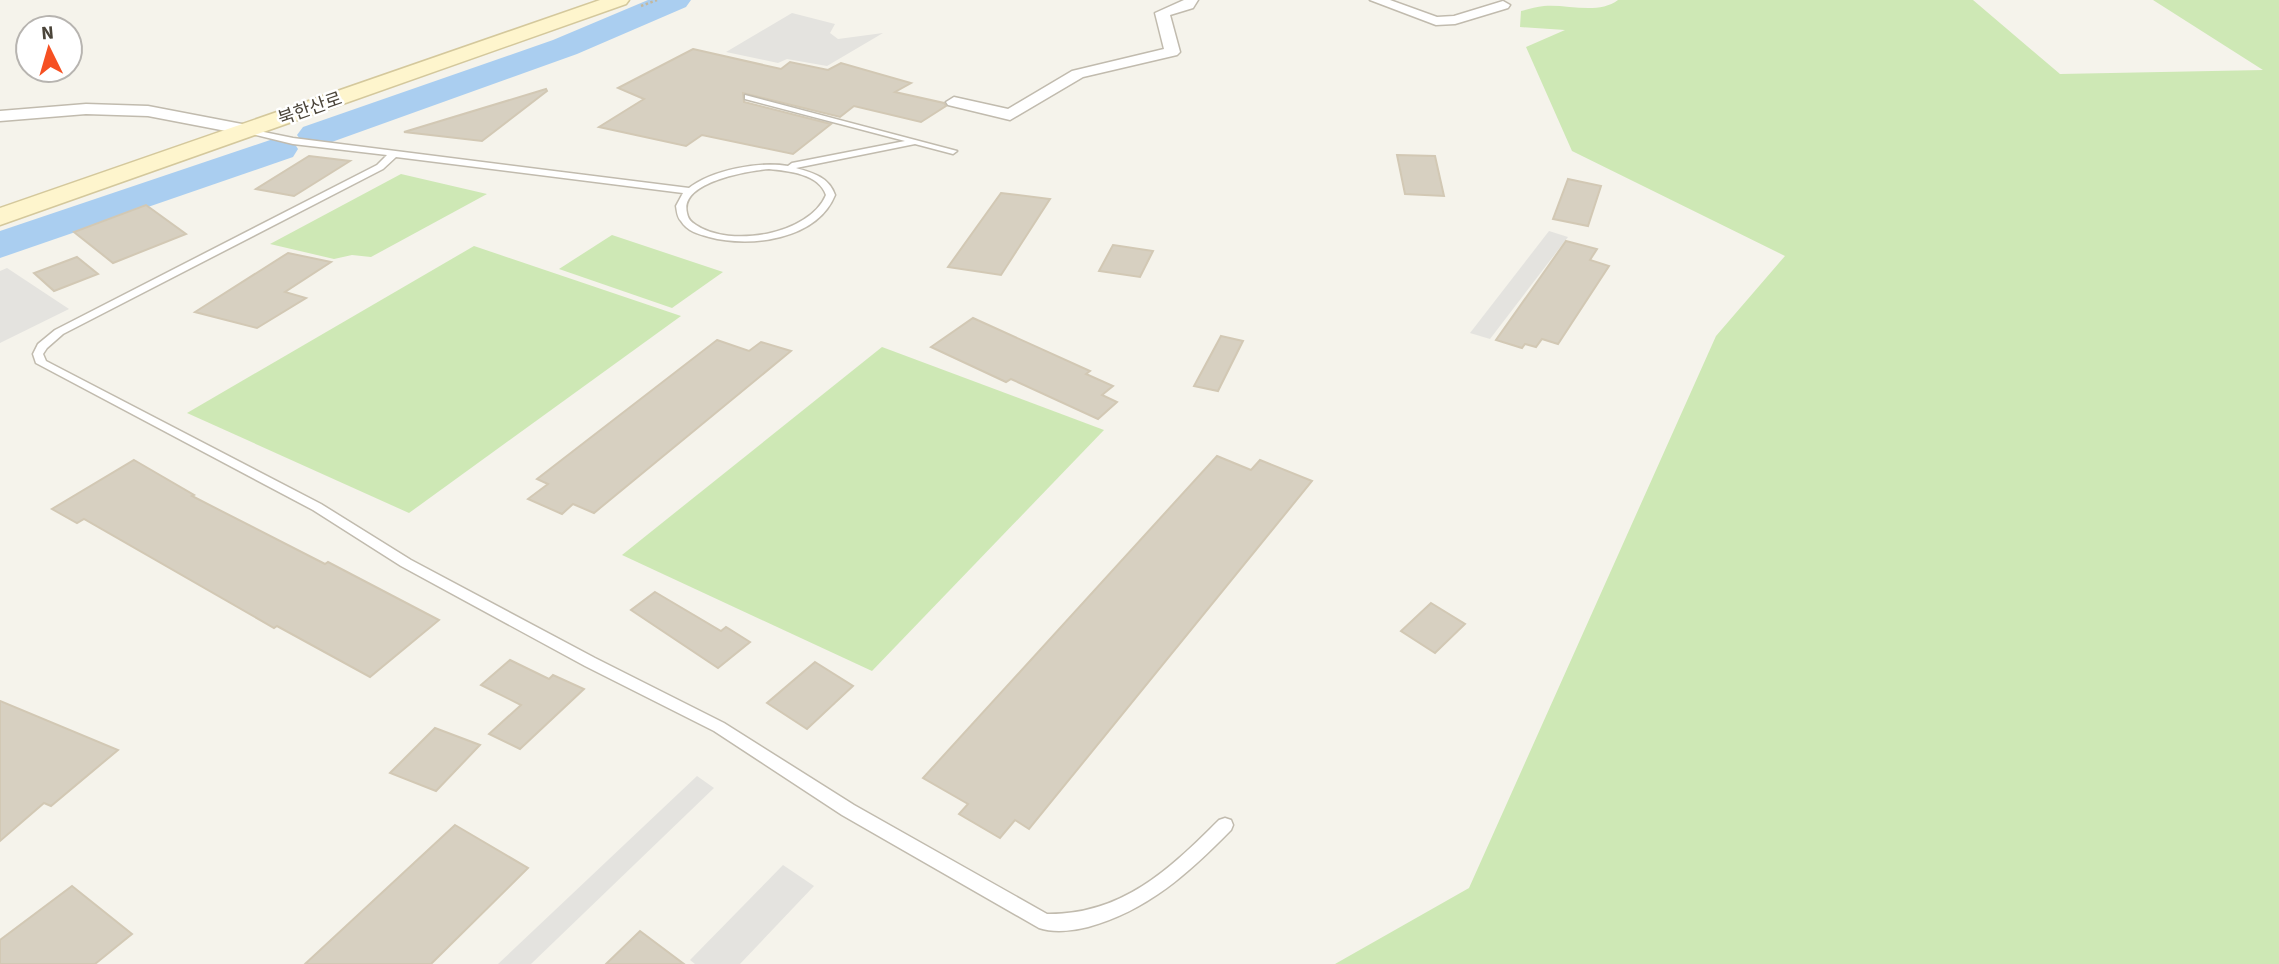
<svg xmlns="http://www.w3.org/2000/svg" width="2279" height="964" font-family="'Source Sans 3','Noto Sans KR',sans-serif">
<rect width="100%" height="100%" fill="#f5f3eb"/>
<!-- green -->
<g fill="#cee8b5">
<path d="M1618 0H1973L2060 74 2263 70 2153 0H2279V964H1335L1469 888 1716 336 1785 256 1572 151 1526 47 1565 30 1520 27 1521 11C1528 9 1536 7 1544 6 1568 4 1598 15 1618 0Z"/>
<polygon points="401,174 487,194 371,257 352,255 334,259 270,244"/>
<polygon points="612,235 723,272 672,308 559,269"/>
<polygon points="474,246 681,316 409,513 187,413"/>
<polygon points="882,347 1104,430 872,671 622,555"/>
</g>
<!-- parking -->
<g fill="#e4e3df">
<polygon points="792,13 835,24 830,33 838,39 883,33 827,66 787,59 778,63 726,52"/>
<polygon points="1549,231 1568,237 1490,339 1470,333"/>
<polygon points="7,268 69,309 0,343 0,271"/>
<polygon points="697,776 714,788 531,964 498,964"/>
<polygon points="783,865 814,886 740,964 695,964 690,960"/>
</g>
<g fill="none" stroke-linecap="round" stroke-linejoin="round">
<!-- river -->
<g fill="#aacef0" fill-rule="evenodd">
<polygon points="648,0 691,0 686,7 577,54 329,143 316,146 303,143 297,135 303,127 553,40"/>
<polygon points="279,137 293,141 298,149 293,157 0,258 0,231"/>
</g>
</g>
<!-- building -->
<g fill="#d7d0c1" stroke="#d2c8b4" stroke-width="2">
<polygon points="693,49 781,69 790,62 828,70 841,63 911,83 895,92 944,103 946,106 921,122 854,106 840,117 743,93 744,102 831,124 793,154 702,135 686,146 599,127 644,99 618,88"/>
<polygon points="546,89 547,91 482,141 404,132"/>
<polygon points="1397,155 1435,156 1444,196 1405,194"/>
<polygon points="309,156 350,161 294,196 256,189"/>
<polygon points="1568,179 1601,186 1588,226 1553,219"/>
<polygon points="1001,193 1050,199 1001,275 948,267"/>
<polygon points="146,205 186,234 113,263 74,232"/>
<polygon points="1566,241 1597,249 1590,260 1609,266 1558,344 1542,339 1536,347 1525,344 1522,348 1496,340"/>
<polygon points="1113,245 1153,251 1140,277 1099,271"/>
<polygon points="288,253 331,262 285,292 306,298 257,328 195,312"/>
<polygon points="77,257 98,274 54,291 34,273"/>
<polygon points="973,318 1090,371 1086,374 1113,386 1102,395 1117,402 1098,419 1011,379 1006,382 931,347"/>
<polygon points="1221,336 1243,341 1218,391 1194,386"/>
<polygon points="717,340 749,351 761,342 791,351 594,513 573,504 562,514 528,499 548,484 537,479"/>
<polygon points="1217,456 1251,470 1260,460 1312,481 1029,829 1015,820 1000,838 959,814 968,804 923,778"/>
<polygon points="134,460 194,495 192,496 325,564 328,562 439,620 370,677 277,626 274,628 84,519 77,523 52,509"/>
<polygon points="655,592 721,631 726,627 750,642 718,668 631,610"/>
<polygon points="1431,603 1465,624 1435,653 1401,631"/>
<polygon points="510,660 549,679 553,675 584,689 520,749 489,734 521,705 481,685"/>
<polygon points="815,662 853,686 807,729 767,703"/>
<polygon points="0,701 118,750 51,806 44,803 0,841"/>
<polygon points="435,728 480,745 436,791 390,773"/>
<polygon points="455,825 528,868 431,964 305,964"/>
<polygon points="72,886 132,934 95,964 0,964 0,940"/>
<polygon points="640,931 684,964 606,964"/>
</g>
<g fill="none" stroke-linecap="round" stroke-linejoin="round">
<!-- lane casing -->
<g stroke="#c1bbae" stroke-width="3">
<path id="lane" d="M745 95 957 151 953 154 915 144 796 168C813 173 829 177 835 195 817 240 750 248 709 237 698 234 687 231 681 221 677 217 677 211 676 206L683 193 396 157 383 169 63 334 47 348 43 354 46 361 321 504 411 560 595 658 724 723 854 805 1047 914C1122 915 1169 870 1219 820L1225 818 1231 820 1233 825 1231 830C1189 873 1147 911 1088 927 1073 931 1053 933 1039 928L842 815 714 731 585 666 401 566 313 510 36 363 33 354 38 344 55 330 377 165 387 155 293 144 244 132V128L293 138 689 188C712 170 759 161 788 166L792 163 905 141 745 99ZM769 169C789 171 819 174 826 195 809 235 730 248 696 225 691 222 688 219 687 213 679 182 748 171 769 169Z"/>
</g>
<!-- street casing -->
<g stroke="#c1bbae" stroke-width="3">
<g id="street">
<polygon points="1184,0 1198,0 1193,8 1170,15 1180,52 1177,55 1083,77 1010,120 948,105 946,102 954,97 1008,109 1072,71 1164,49 1155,13"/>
<polygon points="1370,0 1390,0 1437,17 1454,16 1503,1 1510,5 1508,8 1455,24 1436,25"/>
<polygon points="86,104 148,106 247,125 255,130 247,135 148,116 86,114 0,121 0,111"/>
</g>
</g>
<!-- secondary casing -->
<g stroke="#d4c89c" stroke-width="3">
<polygon id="secondary" points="600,0 629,0 626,4 0,225 0,208"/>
</g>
<!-- path -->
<polyline stroke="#c2b89f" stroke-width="2.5" stroke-dasharray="2.5 2.5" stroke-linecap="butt" points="641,6 657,0"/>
<!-- lane -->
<use href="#lane" fill="#fff" fill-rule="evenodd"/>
<!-- street -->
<use href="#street" fill="#fff" fill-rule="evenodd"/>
<!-- secondary -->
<use href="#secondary" fill="#fef5cd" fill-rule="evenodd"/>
</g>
<g text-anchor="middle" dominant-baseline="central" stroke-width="5" stroke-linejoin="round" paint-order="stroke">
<!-- far-street labels -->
<g font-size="18" fill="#4a4439" stroke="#fff">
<text transform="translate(310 109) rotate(-19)">북한산로</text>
</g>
</g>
<!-- north arrow -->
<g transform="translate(49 49) rotate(355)"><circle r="33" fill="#ffffff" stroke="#b7b4b0" stroke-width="2"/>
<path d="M0-5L12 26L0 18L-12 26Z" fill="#f65022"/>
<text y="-10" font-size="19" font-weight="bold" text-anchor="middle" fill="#4a4439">N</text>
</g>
</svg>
